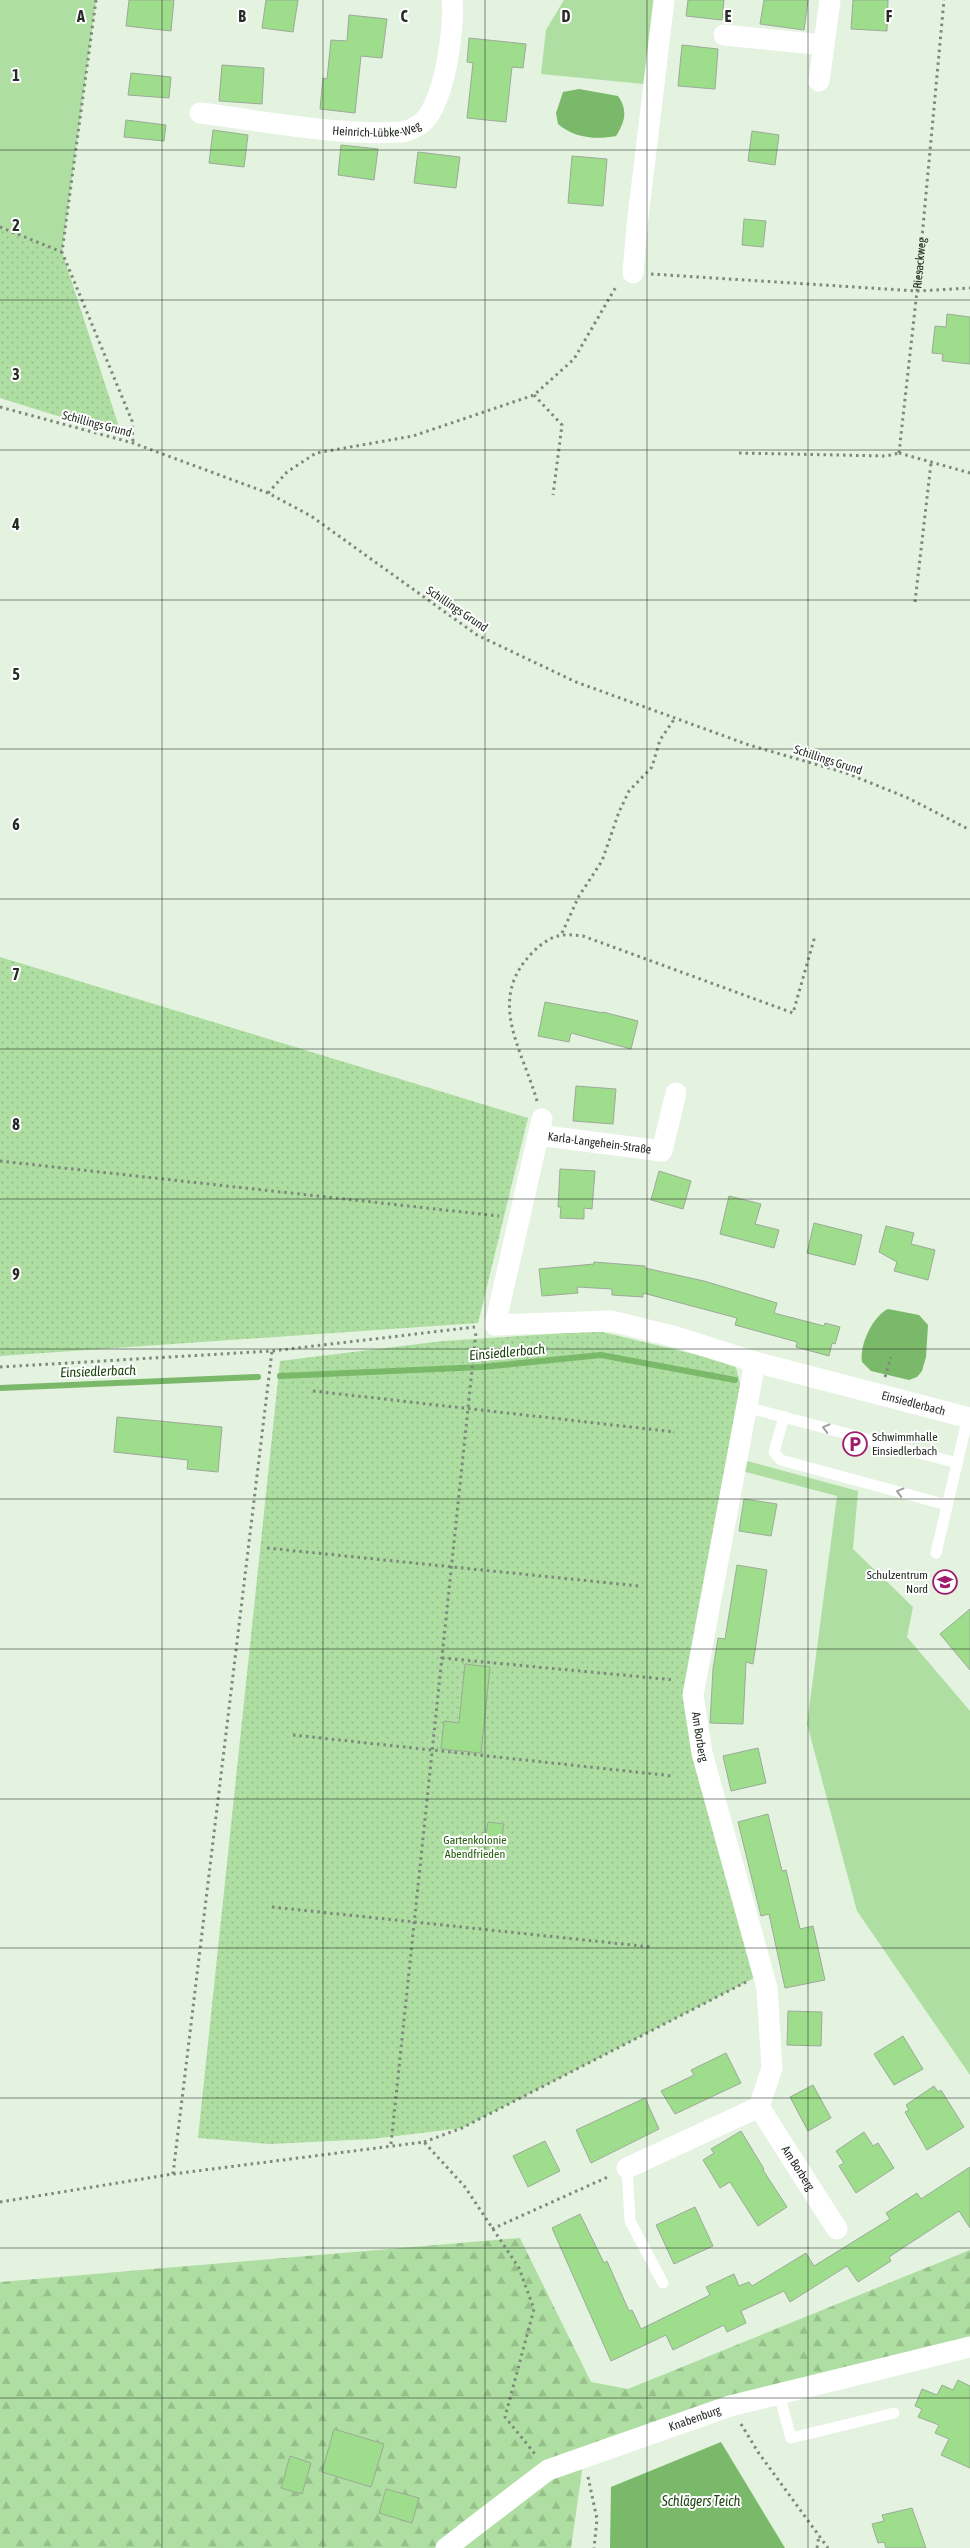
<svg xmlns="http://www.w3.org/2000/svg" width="970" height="2548" font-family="'Asap Condensed',sans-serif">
<defs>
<pattern id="forest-firs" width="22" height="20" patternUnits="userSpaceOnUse" patternTransform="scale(1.25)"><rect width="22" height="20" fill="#aedea1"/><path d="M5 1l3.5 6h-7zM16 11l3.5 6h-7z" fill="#96bf8a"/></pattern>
<pattern id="garden-dots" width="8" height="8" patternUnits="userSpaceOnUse" patternTransform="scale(1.25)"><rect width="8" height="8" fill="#aedea1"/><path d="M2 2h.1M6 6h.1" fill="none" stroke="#96bf8a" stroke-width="1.8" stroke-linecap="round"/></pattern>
</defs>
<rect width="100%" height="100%" fill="#e4f2e0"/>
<!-- green -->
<g fill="#aedea1">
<polygon points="0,0 96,0 62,252 0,227"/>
<polygon points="564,0 664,0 654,85 541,74 546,30"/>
<polygon points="736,1458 858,1491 853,1549 913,1607 907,1637 970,1711 970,2075 857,1911 807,1724 837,1496 734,1469"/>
</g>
<!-- forest -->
<polygon fill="url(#forest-firs)" points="520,2238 591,2382 628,2389 970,2250 970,2347 584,2457 571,2548 0,2548 0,2282"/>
<!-- garden -->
<g fill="url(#garden-dots)">
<polygon points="0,227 62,252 122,436 0,398"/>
<polygon points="0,957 528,1118 478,1323 0,1356"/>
<polygon points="598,1331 735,1364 746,1407 693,1695 762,1974 462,2128 372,2139 270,2144 198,2138 280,1361 443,1341"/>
</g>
<!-- water -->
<g fill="#7ab969">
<path d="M579 89 618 96C628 110 625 122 616 136 596 140 574 138 558 124L556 113 563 92Z"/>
<path d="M888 1309 919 1315 928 1325 926 1357 922 1371 917 1377 909 1380 871 1371 862 1362C859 1345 873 1316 888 1309Z"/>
<polygon points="721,2442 785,2548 610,2548 611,2487"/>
</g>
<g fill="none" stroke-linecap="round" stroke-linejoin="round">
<!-- stream -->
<g stroke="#7ab969" stroke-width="6">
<polyline points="280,1376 482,1367 601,1355 735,1380"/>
<polyline points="0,1388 258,1377"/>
</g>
</g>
<!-- building -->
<g fill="#9ddd8b" stroke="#9caa99">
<polygon points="129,0 174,0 171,31 126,26"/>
<polygon points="266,0 298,0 293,32 262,28"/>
<polygon points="688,0 724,0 722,20 686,16"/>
<polygon points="764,0 808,0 804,30 760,24"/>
<polygon points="853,0 888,0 887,31 851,29"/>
<polygon points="349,15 387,19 382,58 361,56 355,113 320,109 323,78 327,79 331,40 347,41"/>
<polygon points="469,38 526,44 523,68 512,67 506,122 467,118 473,63 467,62"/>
<polygon points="682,45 718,49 715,89 678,86"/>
<polygon points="222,65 264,68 262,104 219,101"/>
<polygon points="131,73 171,77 169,98 128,95"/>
<polygon points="126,120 166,125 164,141 124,137"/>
<polygon points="213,130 248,135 244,167 209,163"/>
<polygon points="752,131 779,135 775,165 748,161"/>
<polygon points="341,145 378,149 374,180 338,175"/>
<polygon points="418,152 460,157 456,188 414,183"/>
<polygon points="572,156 607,159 603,206 568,203"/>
<polygon points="744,219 766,221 763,247 742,245"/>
<polygon points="947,314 970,317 970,364 942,361 943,354 932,353 935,326 946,327"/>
<polygon points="545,1002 603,1013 603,1012 638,1021 631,1049 571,1033 569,1042 538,1036"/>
<polygon points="576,1086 616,1089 613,1124 573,1121"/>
<polygon points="560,1169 595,1171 592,1209 584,1208 584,1219 560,1218 561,1207 558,1207"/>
<polygon points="659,1171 691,1181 683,1209 651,1200"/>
<polygon points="729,1196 761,1204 755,1224 779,1230 774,1248 720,1234"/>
<polygon points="814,1223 862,1235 855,1265 807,1253"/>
<polygon points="886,1226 914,1233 911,1244 935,1250 928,1280 894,1271 897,1262 879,1252"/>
<polygon points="594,1262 645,1266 645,1268 704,1281 777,1303 774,1313 824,1326 825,1323 840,1327 835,1344 832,1343 829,1356 796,1347 797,1342 735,1325 737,1318 643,1293 643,1297 612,1295 612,1289 577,1287 578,1293 542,1296 539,1269 594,1264"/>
<polygon points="117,1417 222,1427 218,1472 187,1469 188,1460 114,1452"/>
<polygon points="744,1499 777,1504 771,1536 739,1531"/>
<polygon points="737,1565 767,1570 753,1664 746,1662 743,1724 710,1723 713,1669 718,1638 725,1639"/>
<polygon points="970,1609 970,1670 940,1634"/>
<polygon points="465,1664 490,1667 481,1753 441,1749 444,1721 459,1723"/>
<polygon points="758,1748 766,1783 731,1791 723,1756"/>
<polygon points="768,1814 782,1871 786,1870 800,1929 813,1926 825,1980 785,1988 769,1914 761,1916 738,1822"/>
<polygon points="488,1822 504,1824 501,1842 485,1839"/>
<polygon points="788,2011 822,2012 821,2046 787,2045"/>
<polygon points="903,2036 923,2069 894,2085 874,2054"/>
<polygon points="726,2053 741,2083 675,2114 661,2091 694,2075 691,2070"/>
<polygon points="813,2085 831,2118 808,2131 790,2097"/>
<polygon points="934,2086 938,2092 941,2090 964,2127 927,2150 905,2112 909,2110 906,2105"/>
<polygon points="645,2098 659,2129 591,2163 576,2130"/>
<polygon points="741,2131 764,2169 763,2170 787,2207 758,2226 730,2182 720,2188 703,2160 714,2153 711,2149"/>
<polygon points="864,2132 873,2146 878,2143 894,2168 856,2193 839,2166 844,2163 836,2151"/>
<polygon points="545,2141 560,2171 528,2187 513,2156"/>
<polygon points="970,2167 970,2228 959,2211 889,2257 891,2261 858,2282 847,2266 790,2302 784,2291 741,2311 746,2323 727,2332 724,2325 673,2350 666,2335 611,2361 552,2228 580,2214 604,2263 607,2261 629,2311 632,2310 641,2329 710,2295 706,2287 734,2274 739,2286 749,2282 752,2286 806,2253 814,2266 890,2219 886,2213 917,2193 921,2199"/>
<polygon points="695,2207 713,2246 674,2264 656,2225"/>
<polygon points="958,2380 970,2386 970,2468 941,2455 949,2439 935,2433 939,2425 918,2417 922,2409 915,2406 922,2389 937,2395 942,2385 953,2390"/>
<polygon points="334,2429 384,2444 371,2487 322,2472"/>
<polygon points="290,2456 311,2463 302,2494 281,2488"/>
<polygon points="386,2489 419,2498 412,2523 379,2513"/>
<polygon points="912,2508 926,2548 886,2548 884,2542 878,2543 872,2524 884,2521 882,2515"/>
</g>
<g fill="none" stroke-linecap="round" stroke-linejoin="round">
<!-- path -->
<g stroke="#7e887c" stroke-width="3" stroke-dasharray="2.5 4" stroke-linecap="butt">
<polyline points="96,0 62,252 132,421 133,443"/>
<polyline points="0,227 62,252"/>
<polyline points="651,274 917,291 970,288"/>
<polyline points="534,395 562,425 553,495"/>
<polyline points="0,407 133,443 268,493 311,516 477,635 576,682 749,745 846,773 908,798 970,830"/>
<polyline points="739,453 886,456 899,453"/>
<path id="s1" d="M899 453 917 291 944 0"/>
<polyline points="899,453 970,473"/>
<polyline points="268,493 287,472 316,453 413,436 534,395 574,359 617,285"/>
<polyline points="915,602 931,463"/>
<polyline points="562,933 579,896 602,861 619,812 629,791 652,767 660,740 675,718"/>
<path d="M537 1101C522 1048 485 999 534 951 551 935 561 933 583 936L793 1013 815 936"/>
<polyline points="0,1161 499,1216"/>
<polyline points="0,1367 272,1351 475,1327"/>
<polyline points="885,1377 891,1357"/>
<polyline points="313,1391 675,1432"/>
<polyline points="267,1548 639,1586"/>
<polyline points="442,1658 675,1680"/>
<polyline points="293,1735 673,1776"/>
<polyline points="272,1907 651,1947"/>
<polyline points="424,2142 462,2128 746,1982"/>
<polyline points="391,2144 476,1332"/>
<polyline points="173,2174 272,1351"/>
<polyline points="0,2202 173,2174 424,2142 465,2187 519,2268 534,2309 505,2417 535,2454"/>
<polyline points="492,2229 610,2176"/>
<polyline points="741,2424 758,2452 828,2548"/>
<polyline points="588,2477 597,2519 594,2548"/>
<polyline points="817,2548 819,2535"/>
</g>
<!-- lane -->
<g stroke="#fff" stroke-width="11">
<polyline points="746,1407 957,1463"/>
<polyline points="784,1417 774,1452 781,1460 947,1505"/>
<polyline points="936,1553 968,1417"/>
<polyline points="627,2168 630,2221 663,2283"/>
<polyline points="779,2394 791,2438 894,2413"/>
</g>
<!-- street -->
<g stroke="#fff" stroke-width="21">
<polyline points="724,35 824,45"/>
<polyline points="819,81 830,0"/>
<path id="s2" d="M200 113C263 121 338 136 401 132 407 132 414 128 419 125 444 110 455 28 452 0"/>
<polyline points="633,273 637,226 664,0"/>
<path id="s3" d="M542 1119 495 1325 611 1321 676 1337 755 1362 970 1418"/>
<path id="s4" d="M538 1135 662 1151 676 1093"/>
<path id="s5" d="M755 1362 693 1695 702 1753 767 1988 772 2068 759 2107 837 2229"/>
<polyline points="627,2168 759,2107"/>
<path id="s6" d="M446 2548 548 2470 730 2406 970 2347"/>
</g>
</g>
<!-- one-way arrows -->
<defs><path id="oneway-chevron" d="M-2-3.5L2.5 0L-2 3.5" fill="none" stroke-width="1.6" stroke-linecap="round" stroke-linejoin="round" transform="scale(1.25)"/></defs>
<g stroke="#9da09d">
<use href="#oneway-chevron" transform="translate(826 1428) rotate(-165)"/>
<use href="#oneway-chevron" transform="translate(900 1492) rotate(-165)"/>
</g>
<!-- grid -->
<path fill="none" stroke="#262c25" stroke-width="1" stroke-opacity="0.55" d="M162 0V2548M323 0V2548M485 0V2548M647 0V2548M808 0V2548M0 150H970M0 300H970M0 450H970M0 600H970M0 749H970M0 899H970M0 1049H970M0 1199H970M0 1349H970M0 1499H970M0 1649H970M0 1799H970M0 1948H970M0 2098H970M0 2248H970M0 2398H970"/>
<!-- icons -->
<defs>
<g id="parking-ring" transform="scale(1.25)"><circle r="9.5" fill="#fff" stroke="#9f1c6c" stroke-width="1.5"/><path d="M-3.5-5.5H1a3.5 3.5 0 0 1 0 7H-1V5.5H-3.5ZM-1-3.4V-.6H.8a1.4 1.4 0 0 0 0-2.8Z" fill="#9f1c6c"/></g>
<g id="school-ring" transform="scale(1.25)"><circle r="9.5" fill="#fff" stroke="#9f1c6c" stroke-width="1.5"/><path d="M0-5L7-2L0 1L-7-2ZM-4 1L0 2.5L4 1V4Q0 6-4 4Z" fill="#9f1c6c"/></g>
</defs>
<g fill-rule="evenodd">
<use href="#parking-ring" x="855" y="1444"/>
<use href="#school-ring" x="945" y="1582"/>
</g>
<g text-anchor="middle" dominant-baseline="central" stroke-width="4" stroke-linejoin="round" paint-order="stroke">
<!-- street labels -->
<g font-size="12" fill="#262c25" stroke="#fff">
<text stroke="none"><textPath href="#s2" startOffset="178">Heinrich-Lübke-Weg</textPath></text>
<text stroke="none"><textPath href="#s1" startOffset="191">Riesackweg</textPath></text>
<text transform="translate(97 424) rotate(15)">Schillings Grund</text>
<text transform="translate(457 609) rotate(34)">Schillings Grund</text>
<text transform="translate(828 760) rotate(18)">Schillings Grund</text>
<text stroke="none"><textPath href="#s4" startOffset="62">Karla-Langehein-Straße</textPath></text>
<text stroke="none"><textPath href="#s3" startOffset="641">Einsiedlerbach</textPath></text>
<text stroke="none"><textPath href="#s5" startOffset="381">Am Borberg</textPath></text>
<text stroke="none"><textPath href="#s5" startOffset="835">Am Borberg</textPath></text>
<text stroke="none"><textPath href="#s6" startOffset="284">Knabenburg</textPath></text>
</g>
<!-- poi labels -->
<g font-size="12" fill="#262c25" stroke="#fff" text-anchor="start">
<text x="872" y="1437">Schwimmhalle<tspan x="872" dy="14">Einsiedlerbach</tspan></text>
<text x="928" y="1575" text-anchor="end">Schulzentrum<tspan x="928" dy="14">Nord</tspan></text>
</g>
<!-- park labels -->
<g font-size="12" fill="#235e0c" stroke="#fff">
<text x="475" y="1840">Gartenkolonie<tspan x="475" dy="14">Abendfrieden</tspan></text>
</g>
<!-- water labels -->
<g font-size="14" font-style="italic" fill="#1e4711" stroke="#fff">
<text transform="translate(507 1352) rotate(-5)">Einsiedlerbach</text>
<text transform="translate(98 1371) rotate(-2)">Einsiedlerbach</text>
<text x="701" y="2501">Schlägers Teich</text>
</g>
</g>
<g font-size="16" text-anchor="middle" font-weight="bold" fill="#262c25" stroke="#fff" stroke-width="4" stroke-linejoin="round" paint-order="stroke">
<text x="81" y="22">A</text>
<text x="242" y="22">B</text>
<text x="404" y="22">C</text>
<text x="566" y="22">D</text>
<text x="728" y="22">E</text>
<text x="889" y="22">F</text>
<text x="16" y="81">1</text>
<text x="16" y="231">2</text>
<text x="16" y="380">3</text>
<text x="16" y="530">4</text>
<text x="16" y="680">5</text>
<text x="16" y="830">6</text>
<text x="16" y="980">7</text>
<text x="16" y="1130">8</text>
<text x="16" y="1280">9</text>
</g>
</svg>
